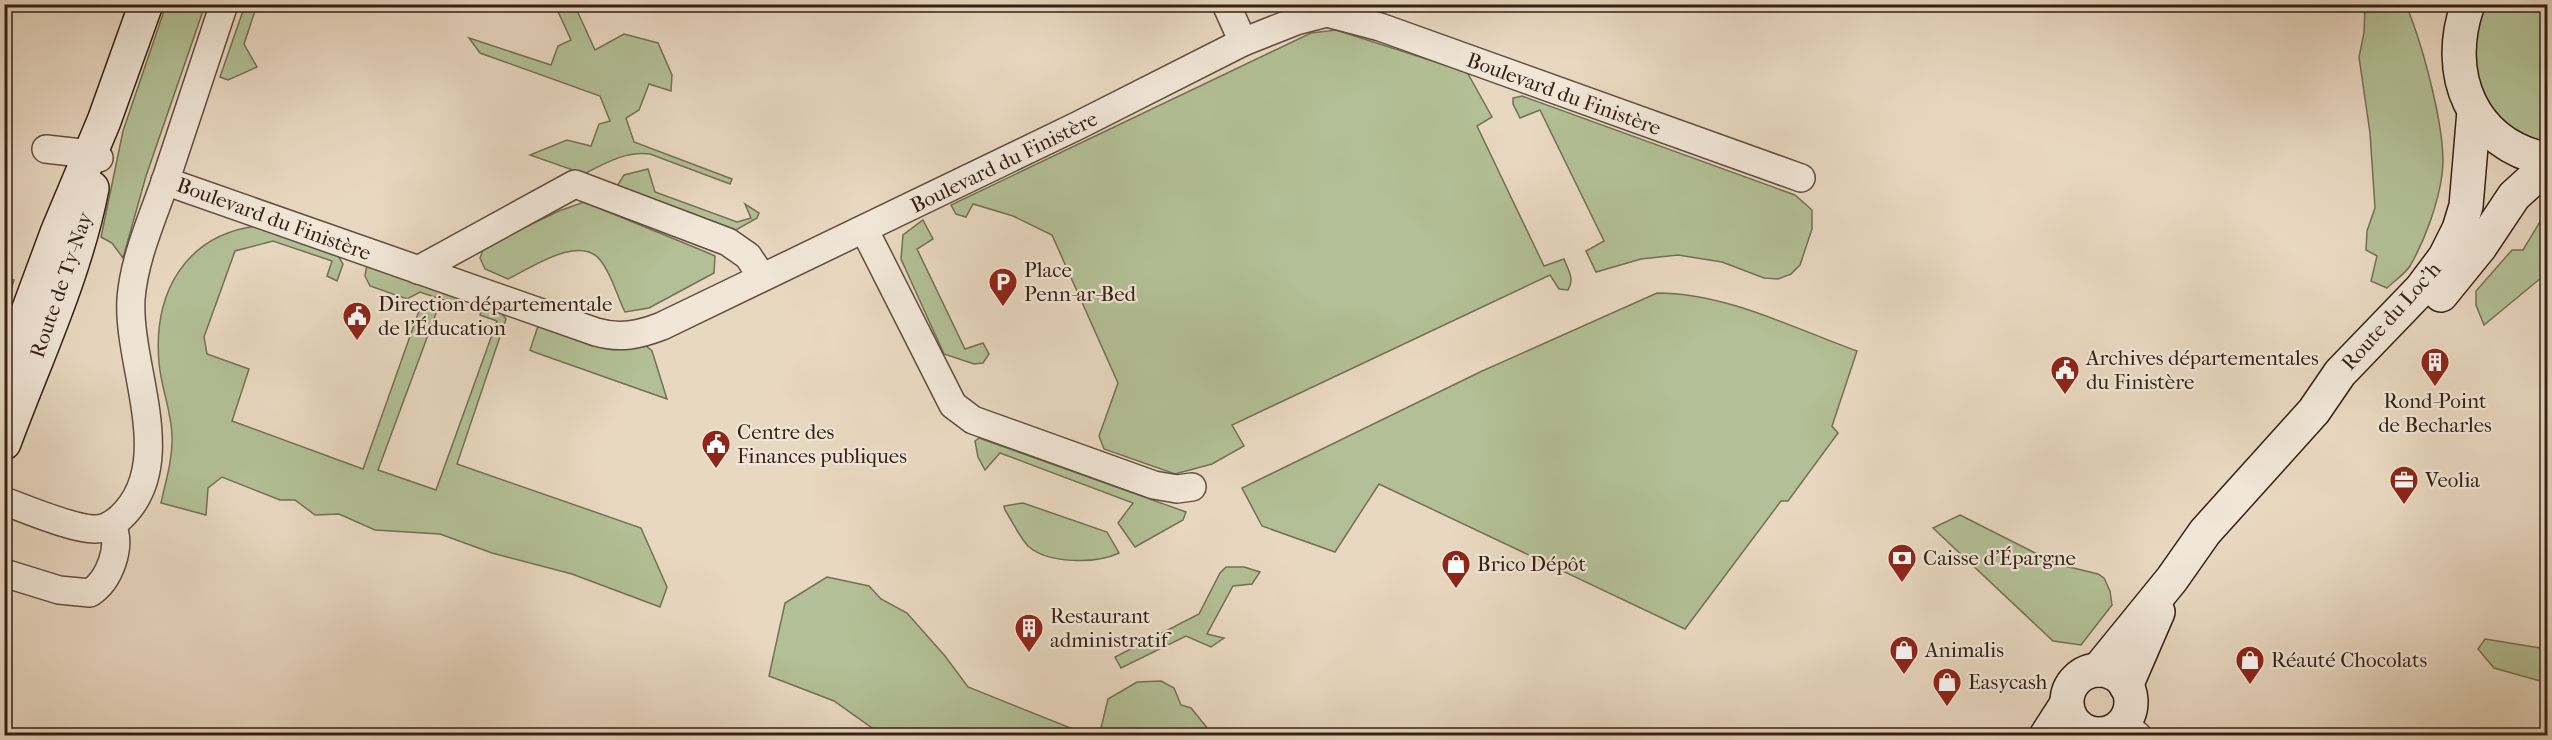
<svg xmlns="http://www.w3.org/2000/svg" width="2552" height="740" font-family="'IM FELL French Canon',serif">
<rect width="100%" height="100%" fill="#e9d8c1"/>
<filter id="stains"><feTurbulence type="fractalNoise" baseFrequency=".00333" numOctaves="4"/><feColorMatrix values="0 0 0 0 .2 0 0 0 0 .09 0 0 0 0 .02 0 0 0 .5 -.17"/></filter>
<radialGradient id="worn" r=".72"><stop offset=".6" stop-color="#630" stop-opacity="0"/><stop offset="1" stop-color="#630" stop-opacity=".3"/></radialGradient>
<!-- green -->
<g fill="#b3bf96" stroke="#747055" stroke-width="1.5">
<path d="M574 4 595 50 624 34 658 43 672 75 671 91 649 84 639 110 626 118 634 142 732 179 730 184 650 154C625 151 606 163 584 174L530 155 567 140 591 146 599 124 610 121 600 96 480 53 469 38 551 65 558 46 571 40 555 5Z"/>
<polygon points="166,5 205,5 146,176 123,258 112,243 101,237 123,131"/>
<polygon points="245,5 257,5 244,44 257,67 228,80 220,77"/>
<path d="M1251 5H1287C1274 13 1263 15 1251 5Z"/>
<path d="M2365 5H2406C2422 43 2448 135 2442 175 2438 204 2425 240 2410 266 2405 274 2394 281 2387 288L2371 281 2377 256 2366 250 2367 231 2375 208 2370 133 2359 57 2364 33Z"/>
<path d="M2487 5H2547V142C2540 140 2532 139 2525 136 2475 114 2461 49 2487 5Z"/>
<path d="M1336 30 1467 72 1492 117 1477 126 1544 266 1564 259C1568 270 1575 279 1568 290L1559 289 1550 275 1232 425 1244 446 1212 464 1175 474 1104 449 1099 436 1118 383 1052 235 1013 216 973 204 966 217 956 214 951 205 1311 33Z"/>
<polygon points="1522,96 1795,195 1812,210 1812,229 1800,265 1791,274 1778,279 1764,278 1722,262 1678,255 1641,259 1596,272 1586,251 1604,241 1540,110 1520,118 1513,104 1513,98"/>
<polygon points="648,169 655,192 737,222 751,218 745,204 759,213 757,218 736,230 617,186 624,175"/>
<path d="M584 202 706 252 715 256 714 273 649 308 625 312C617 296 612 275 601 261 581 233 531 268 508 279L485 269 480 258 484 247 559 211Z"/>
<polygon points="2547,210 2547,273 2484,325 2476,305 2476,291 2512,250 2523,250"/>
<polygon points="923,220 933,239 917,249 965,349 983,343 989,354 983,363 974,364 944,354 901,259 903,235"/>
<path d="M256 226 337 254 343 264 337 281 327 276 332 261 273 241 235 251 204 337 207 354 249 369 232 421 363 469 420 308H438L378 470 436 490 497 321 480 315 484 304 500 311 506 319 457 464 641 528 667 587 660 607 572 574 492 553 440 534 375 530 339 514 315 515 295 500H280L222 477 208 488 206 515 161 503C166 480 173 458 172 435 171 410 161 387 159 363 153 294 184 236 256 226Z"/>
<polygon points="367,264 458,296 455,304 420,292 407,299 370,286 365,276"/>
<polygon points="5,278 14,280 5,309 4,278"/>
<path d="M1657 293C1726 293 1793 328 1857 351L1832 426 1838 433 1788 501H1781L1685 629 1379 484 1335 552 1262 526 1242 488 1480 372Z"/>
<polygon points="538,326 644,344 652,351 667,399 534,352 530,350"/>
<polygon points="979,438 1186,512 1183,520 1135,547 1118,523 1133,503 1000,453 985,470 978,457 975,441"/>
<path d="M1023 503 1107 532 1119 553C1096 564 1048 564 1028 546 1019 536 1012 521 1005 510L1004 506Z"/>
<polygon points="1960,515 2057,564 2098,574 2104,578 2110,591 2112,605 2081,645 2053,641 1933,528"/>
<polygon points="1226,567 1244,567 1260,572 1252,584 1233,586 1207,634 1224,638 1211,647 1186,636 1121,668 1115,657 1199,614 1220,573"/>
<polygon points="827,577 869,586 881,599 907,613 945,656 968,687 1088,735 906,736 894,730 887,735 882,735 834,701 769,676 785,603"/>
<polygon points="2485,639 2547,649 2547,683 2494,668 2478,649"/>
<polygon points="1161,681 1174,688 1181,705 1191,708 1213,735 1092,735 1101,728 1108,699 1137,682"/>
</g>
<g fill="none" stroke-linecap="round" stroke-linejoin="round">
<!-- street casing -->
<g stroke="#624e3f" stroke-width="30">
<g id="street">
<polyline points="1226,4 1243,42"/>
<polyline points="1327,13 1380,27 1801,178"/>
<polyline points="46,149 90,154 99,158"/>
<path d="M165 181 596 332C620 339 639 335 662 326L1079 125 1243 42 1296 21 1327 13 1324 4"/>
<polyline points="864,229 953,405 973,420 1154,485 1177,489 1192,487"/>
<polyline points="418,270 575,184 728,242 748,256 762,277"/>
<path d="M4 501C26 509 75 530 96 529 105 529 113 524 120 518 179 464 127 367 131 299 134 259 152 219 165 182 185 123 204 63 224 4"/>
<path d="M4 573 59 590 90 593C110 580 122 546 112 525"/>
<polyline points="2123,723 2138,736"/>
</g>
</g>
<!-- secondary casing -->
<g stroke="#352014" stroke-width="36">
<g id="secondary">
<path d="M2468 4C2443 74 2471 144 2548 160"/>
<polyline points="2441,295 2480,247 2514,196 2548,165"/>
<polyline points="4,376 57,233 104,121 146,4"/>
<path d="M4 443C35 359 75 276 92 188"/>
<polyline points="2098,670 2172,579 2205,532 2314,411 2340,373 2421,289 2445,257 2459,229 2466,206 2474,111"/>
<circle cx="2099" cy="702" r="32"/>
<polyline points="2126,686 2158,612"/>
<polyline points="2046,736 2066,705"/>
</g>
</g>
<!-- street -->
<use href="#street" stroke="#f1e6d7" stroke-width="27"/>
<!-- secondary -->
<use href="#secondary" stroke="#f1e6d7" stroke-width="33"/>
</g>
<!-- icons -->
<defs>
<g id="parking-pin" transform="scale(1.5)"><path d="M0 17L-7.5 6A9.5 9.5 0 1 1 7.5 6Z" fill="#8f2418" stroke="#f1e6d7"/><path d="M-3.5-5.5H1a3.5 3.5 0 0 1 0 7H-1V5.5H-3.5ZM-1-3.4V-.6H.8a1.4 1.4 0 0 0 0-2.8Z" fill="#fff"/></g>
<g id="civic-pin" transform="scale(1.5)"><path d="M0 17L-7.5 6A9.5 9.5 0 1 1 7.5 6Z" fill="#8f2418" stroke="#f1e6d7"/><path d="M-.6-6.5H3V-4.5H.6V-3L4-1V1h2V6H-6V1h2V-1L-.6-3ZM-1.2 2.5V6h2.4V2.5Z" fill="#fff"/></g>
<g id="building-pin" transform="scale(1.5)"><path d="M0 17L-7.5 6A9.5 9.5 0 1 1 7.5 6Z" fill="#8f2418" stroke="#f1e6d7"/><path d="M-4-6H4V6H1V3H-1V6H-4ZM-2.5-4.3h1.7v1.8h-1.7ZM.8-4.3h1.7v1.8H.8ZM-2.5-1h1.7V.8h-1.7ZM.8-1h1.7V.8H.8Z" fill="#fff"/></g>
<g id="office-pin" transform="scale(1.5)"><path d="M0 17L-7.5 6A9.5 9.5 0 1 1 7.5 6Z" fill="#8f2418" stroke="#f1e6d7"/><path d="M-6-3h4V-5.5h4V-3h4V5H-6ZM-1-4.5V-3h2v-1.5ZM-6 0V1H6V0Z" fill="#fff"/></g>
<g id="bank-pin" transform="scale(1.5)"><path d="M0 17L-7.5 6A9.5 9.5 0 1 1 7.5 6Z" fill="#8f2418" stroke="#f1e6d7"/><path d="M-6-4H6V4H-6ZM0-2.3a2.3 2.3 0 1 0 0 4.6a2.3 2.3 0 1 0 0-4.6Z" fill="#fff"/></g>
<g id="shop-pin" transform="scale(1.5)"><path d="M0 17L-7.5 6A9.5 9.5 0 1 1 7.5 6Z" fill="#8f2418" stroke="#f1e6d7"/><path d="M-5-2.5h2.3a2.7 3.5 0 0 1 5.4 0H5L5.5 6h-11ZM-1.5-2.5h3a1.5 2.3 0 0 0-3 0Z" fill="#fff"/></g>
</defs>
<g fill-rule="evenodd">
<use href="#parking-pin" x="1003" y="282"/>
<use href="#civic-pin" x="357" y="316"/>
<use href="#building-pin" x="2435" y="362"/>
<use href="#civic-pin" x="2065" y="370"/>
<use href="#civic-pin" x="716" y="444"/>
<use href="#office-pin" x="2404" y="480"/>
<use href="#bank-pin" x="1902" y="558"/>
<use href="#shop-pin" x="1456" y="564"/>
<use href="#building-pin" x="1029" y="628"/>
<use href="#shop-pin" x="1904" y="650"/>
<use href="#shop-pin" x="2250" y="660"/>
<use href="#shop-pin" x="1947" y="682"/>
</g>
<g text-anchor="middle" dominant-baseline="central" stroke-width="4.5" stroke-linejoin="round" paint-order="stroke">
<!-- street labels -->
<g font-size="21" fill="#352014" stroke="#f1e6d7">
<text transform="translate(1564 94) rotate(20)">Boulevard du Finistère</text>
<text transform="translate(1004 162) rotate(-26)">Boulevard du Finistère</text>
<text transform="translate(274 219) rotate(20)">Boulevard du Finistère</text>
<text transform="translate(61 285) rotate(-71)">Route de Ty-Nay</text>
<text transform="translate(2391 316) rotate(-48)">Route du Loc'h</text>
</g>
<!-- poi labels -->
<g font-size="21" fill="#352014" stroke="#f1e6d7" text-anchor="start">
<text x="1024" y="270">Place<tspan x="1024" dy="24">Penn-ar-Bed</tspan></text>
<text x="378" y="304">Direction départementale<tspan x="378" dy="24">de l'Éducation</tspan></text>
<text x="2086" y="358">Archives départementales<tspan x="2086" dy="24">du Finistère</tspan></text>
<text x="2435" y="401" text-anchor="middle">Rond-Point<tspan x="2435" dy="24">de Becharles</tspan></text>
<text x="737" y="432">Centre des<tspan x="737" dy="24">Finances publiques</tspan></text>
<text x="2425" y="480">Veolia</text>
<text x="1923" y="558">Caisse d'Épargne</text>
<text x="1477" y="564">Brico Dépôt</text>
<text x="1050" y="616">Restaurant<tspan x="1050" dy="24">administratif</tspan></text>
<text x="1925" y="650">Animalis</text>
<text x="2271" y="660">Réauté Chocolats</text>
<text x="1968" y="682">Easycash</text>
</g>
</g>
<!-- margin -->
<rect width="2552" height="740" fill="none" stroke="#e9d8c1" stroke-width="24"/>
<rect x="6" y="6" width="2540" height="728" fill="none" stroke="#352014" stroke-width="3"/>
<rect x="12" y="12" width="2528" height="716" fill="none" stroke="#352014" stroke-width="1.5"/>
<rect width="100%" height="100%" filter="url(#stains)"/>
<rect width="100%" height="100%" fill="url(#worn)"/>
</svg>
